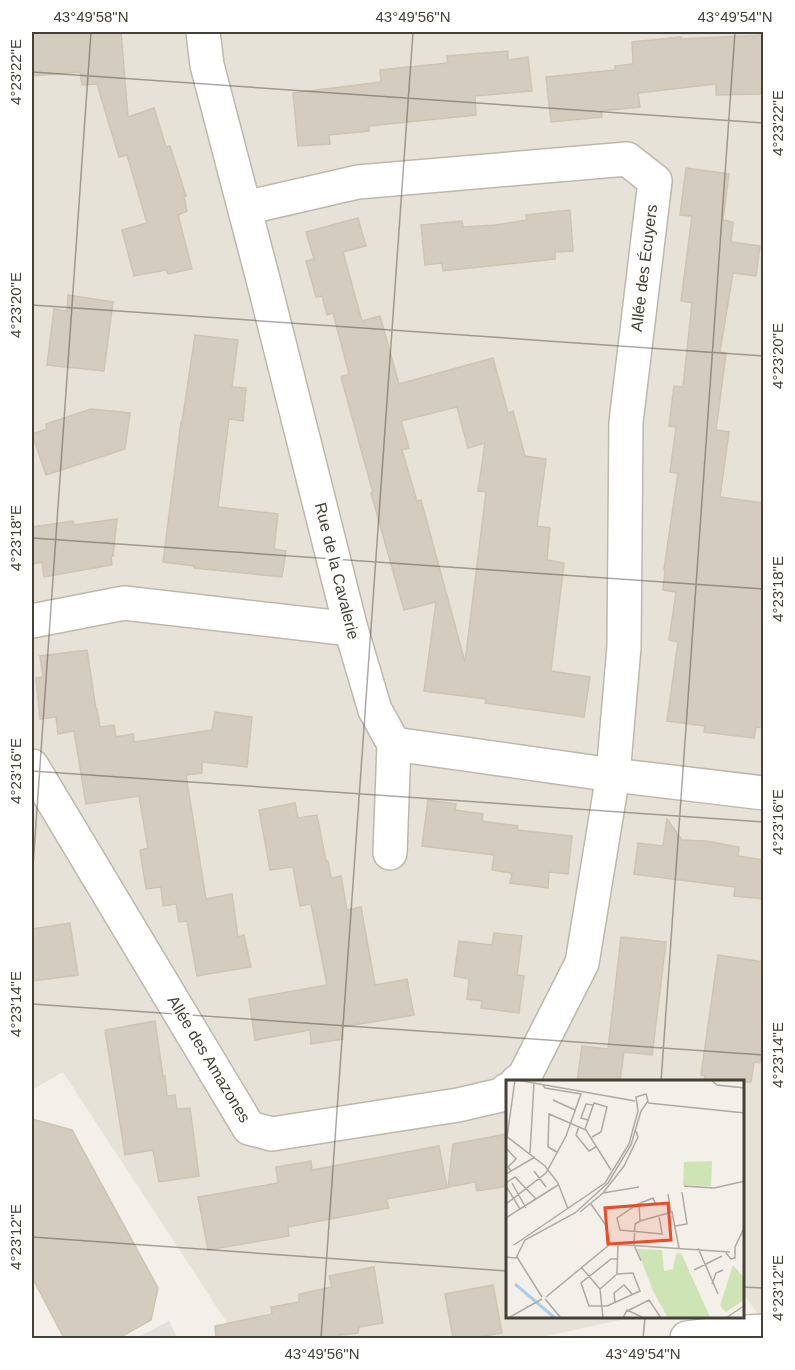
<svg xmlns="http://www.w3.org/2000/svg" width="795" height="1370" font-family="Arial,sans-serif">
<rect width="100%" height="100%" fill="#f3f0e9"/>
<!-- residential -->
<polygon fill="#e7e2d7" points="32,32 763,32 763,1321 743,1293 742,1082 507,1082 507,1318 629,1318 538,1338 237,1338 63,1072 32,1090"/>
<!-- parking -->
<polygon fill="#e2e0dd" points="169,1321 177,1338 136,1338"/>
<!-- building -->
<g fill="#d4ccbf" stroke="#cec4b3" stroke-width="1.5" fill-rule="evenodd">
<polygon points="32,32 121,32 128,117 154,108 166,147 170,146 186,196 184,196 187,211 178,215 192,269 168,274 166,270 134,276 122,230 147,223 127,155 119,157 97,84 82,85 80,72 32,76"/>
<polygon points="764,35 764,94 716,95 716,84 638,93 640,107 601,111 602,117 551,122 546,77 615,70 615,66 633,64 632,42 681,37 681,39"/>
<polygon points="508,51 508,60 528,57 532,91 475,96 476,115 369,126 369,131 329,135 330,144 298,146 293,93 381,82 380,70 448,63 447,56"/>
<polygon points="686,168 729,174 723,220 733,222 731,242 760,246 756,276 733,273 720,352 726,353 716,430 729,432 720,497 764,503 764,728 756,727 754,738 704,732 705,726 667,721 678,642 669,640 676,592 663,590 665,570 664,569 678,473 670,472 676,427 669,426 674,386 683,387 692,303 681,301 692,216 680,215"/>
<polygon points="570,210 573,251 555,252 555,259 443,271 442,263 425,265 421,225 462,221 463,227 495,225 527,220 526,215"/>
<path d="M358 218 366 246 343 252 362 321 380 316 399 384 493 358 508 413 513 411 525 456 546 459 537 526 550 528 547 560 564 563 551 671 590 677 584 717 485 703 486 699 424 691 436 602 404 610 371 493H373L341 377 349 374 333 313 327 315 322 296 316 297 306 261 314 259 306 232ZM457 407 468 448 485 443 478 491 486 492 465 662 421 500 417 501 402 450 409 448 401 421Z"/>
<polygon points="68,295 113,302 104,371 47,365 54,309 67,311"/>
<polygon points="195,335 238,340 232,387 246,388 243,421 229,419 218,507 278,514 274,549 286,551 282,577 194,568 194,566 163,562 181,422 182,422"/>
<polygon points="91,409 130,413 125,449 46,475 32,434 47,429 46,424"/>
<polygon points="117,519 113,556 111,556 112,565 44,577 42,562 32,564 32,527 73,521 74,525"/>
<polygon points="87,650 96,709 97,709 100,727 114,725 116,737 133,734 134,742 212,730 215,712 252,717 247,767 202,762 202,773 186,775 206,899 232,894 238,937 244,935 251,967 197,976 187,921 179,922 176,904 163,906 161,887 146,889 140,850 148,848 139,796 86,804 74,731 58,734 56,717 40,719 36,678 43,677 40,656"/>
<polygon points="428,800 456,804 455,810 483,814 482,821 518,826 517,830 572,836 568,874 549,872 548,888 510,883 512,873 492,870 494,855 422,846"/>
<polygon points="295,803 298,818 317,815 326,861 328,861 331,878 341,876 347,910 361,907 375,985 407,979 414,1015 342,1027 343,1039 311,1044 310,1030 255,1040 249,999 327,985 311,904 300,906 293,867 270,870 259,810"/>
<polygon points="667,819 682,840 706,841 739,847 738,856 764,860 764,899 734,896 735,887 634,874 638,843 663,846"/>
<polygon points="70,923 78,975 32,981 32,929"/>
<polygon points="494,933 522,936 517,975 524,976 519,1013 481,1008 482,1001 467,999 469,979 454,976 459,941 492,945"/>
<polygon points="621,937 666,942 652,1055 624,1052 620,1082 577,1082 582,1046 608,1049"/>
<polygon points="718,955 764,962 764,1042 760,1063 754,1062 751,1082 704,1082 705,1076 701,1075"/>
<polygon points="155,1021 163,1076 165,1076 167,1096 175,1095 177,1109 190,1108 199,1176 159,1182 153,1150 125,1155 105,1030"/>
<polygon points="32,1119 72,1130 158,1288 151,1320 119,1338 64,1338 32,1277"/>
<polygon points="507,1134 507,1186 477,1191 475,1182 448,1187 453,1144"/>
<polygon points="439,1146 447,1188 386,1199 389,1208 288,1227 289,1236 208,1250 198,1197 278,1183 276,1167 311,1161 312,1170"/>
<polygon points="374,1267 383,1323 359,1327 358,1333 340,1335 340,1338 216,1338 215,1326 272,1314 271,1307 299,1302 299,1294 332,1287 329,1276"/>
<polygon points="493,1285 502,1333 474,1338 453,1338 445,1294"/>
</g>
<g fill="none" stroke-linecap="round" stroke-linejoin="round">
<!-- minor casing -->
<g stroke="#beb8ac" stroke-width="36">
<g id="minor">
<polyline points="203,32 207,65 264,283 351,629 375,710 394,744 613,775 764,793"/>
<polyline points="245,208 358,182 627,159 655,181 626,422 624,647 613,775 582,963 524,1077 517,1082"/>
<polyline points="32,621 124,603 351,629"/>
<polyline points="32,766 249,1128 272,1134 458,1105 501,1095 507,1090"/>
<polyline points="390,853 394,744"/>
<polyline points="687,1338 729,1333 764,1331"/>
</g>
</g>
<!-- minor -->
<use href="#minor" stroke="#fff" stroke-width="33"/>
</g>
<!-- ticks -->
<path fill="none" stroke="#464138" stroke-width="1.5" stroke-opacity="0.45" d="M32 72 764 123M32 305 764 356M32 538 764 589M32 771 764 822M32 881 91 32M32 1004 764 1055M661 1082 735 32M32 1237 507 1271M742 1287 764 1288M321 1338 413 32M643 1338 645 1318"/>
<g text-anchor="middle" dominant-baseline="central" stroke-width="6" stroke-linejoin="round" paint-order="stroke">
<!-- street labels -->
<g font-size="16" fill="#464138" stroke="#fff">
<text transform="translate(644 268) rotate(-83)">Allée des Écuyers</text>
<text transform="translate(337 571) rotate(76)">Rue de la Cavalerie</text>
<text transform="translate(209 1059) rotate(59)">Allée des Amazones</text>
</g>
</g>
<!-- overview -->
<g transform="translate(506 1080)">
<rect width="238" height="238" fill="#f3f0e9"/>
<path d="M206 81 205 106 177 105 178 82ZM131 169 156 170 158 191 167 189 170 174 175 173 204 237 162 238 147 211ZM227 185 238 198V220L220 232 214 226Z" fill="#cee4b5"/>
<path fill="none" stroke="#aacfeb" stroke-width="3" d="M9 204 49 238"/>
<path fill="none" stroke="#aeaaa2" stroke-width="1.5" d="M11 0 129 21M205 0 211 5 239 8M37 5 39 8 75 14M47 20 69 30M142 23 239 33M82 40 75 38 80 24 87 25M73 46 70 55 83 71 91 66M79 49 88 23 101 27 95 52 86 57M0 56 39 86 52 103 62 129M1 57 9 0M1 69 10 79 2 87 5 91M51 72 42 67 43 34 80 50 105 90M24 73 28 3M28 91 40 107M0 94 29 77M0 103 9 97 30 119M6 103 20 128M0 106 14 129 0 138M178 106 208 108 239 101M97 113 133 107M162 114 165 132M133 123 134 141M0 124 40 93 60 56 76 11M85 124 99 144 104 163M150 125 147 118 132 124 111 138 114 150 156 154 153 135M14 129 52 105M74 132 97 113 118 86 132 57 130 51M169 146 181 144 176 112M105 164 224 172M192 168 212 214M220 173 225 179 229 178V167L239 146M0 177 10 178 19 160 69 133 102 103 125 65 135 31 142 21 140 14 130 17 132 31 123 64 99 103 8 165M11 177 36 217M135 181 128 165 129 144 134 141 166 132 173 168M75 187 94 209M188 190 216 176M111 194 127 193 134 211 101 226H83L75 203 105 179H112M206 204 210 193 217 190M40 217 103 165M39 219 55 238M109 222 108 213 118 205 126 214M123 230 143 220 155 238M2 238 36 219M97 238 94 209 111 194 112 164M117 238 121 230 138 238M220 238 239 225"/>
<path fill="#ea4b29" fill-opacity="0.15" stroke="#ea4b29" stroke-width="3" d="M162 123 165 160 102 164 99 128Z"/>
<rect width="238" height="238" fill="none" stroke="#464138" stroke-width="3"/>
</g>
<!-- border -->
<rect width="795" height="1370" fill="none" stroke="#ffffff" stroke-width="66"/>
<rect x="33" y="33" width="729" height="1304" fill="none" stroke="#464138" stroke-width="2"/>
<g font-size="15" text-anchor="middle" fill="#464138">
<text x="91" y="22">43°49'58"N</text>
<text x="413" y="22">43°49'56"N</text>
<text x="735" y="22">43°49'54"N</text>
<text transform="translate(16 72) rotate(-90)" y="5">4°23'22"E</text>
<text transform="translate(778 123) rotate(-90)" y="5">4°23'22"E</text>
<text transform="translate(16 305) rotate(-90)" y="5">4°23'20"E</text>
<text transform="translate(778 356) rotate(-90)" y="5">4°23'20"E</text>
<text transform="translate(16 538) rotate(-90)" y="5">4°23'18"E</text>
<text transform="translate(778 589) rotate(-90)" y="5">4°23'18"E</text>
<text transform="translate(16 771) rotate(-90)" y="5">4°23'16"E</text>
<text transform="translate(778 822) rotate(-90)" y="5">4°23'16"E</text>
<text transform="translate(16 1004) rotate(-90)" y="5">4°23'14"E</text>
<text transform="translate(778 1055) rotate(-90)" y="5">4°23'14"E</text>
<text transform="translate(16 1237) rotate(-90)" y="5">4°23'12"E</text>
<text transform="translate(778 1288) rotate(-90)" y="5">4°23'12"E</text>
<text x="322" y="1359">43°49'56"N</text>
<text x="643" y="1359">43°49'54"N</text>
</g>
</svg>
